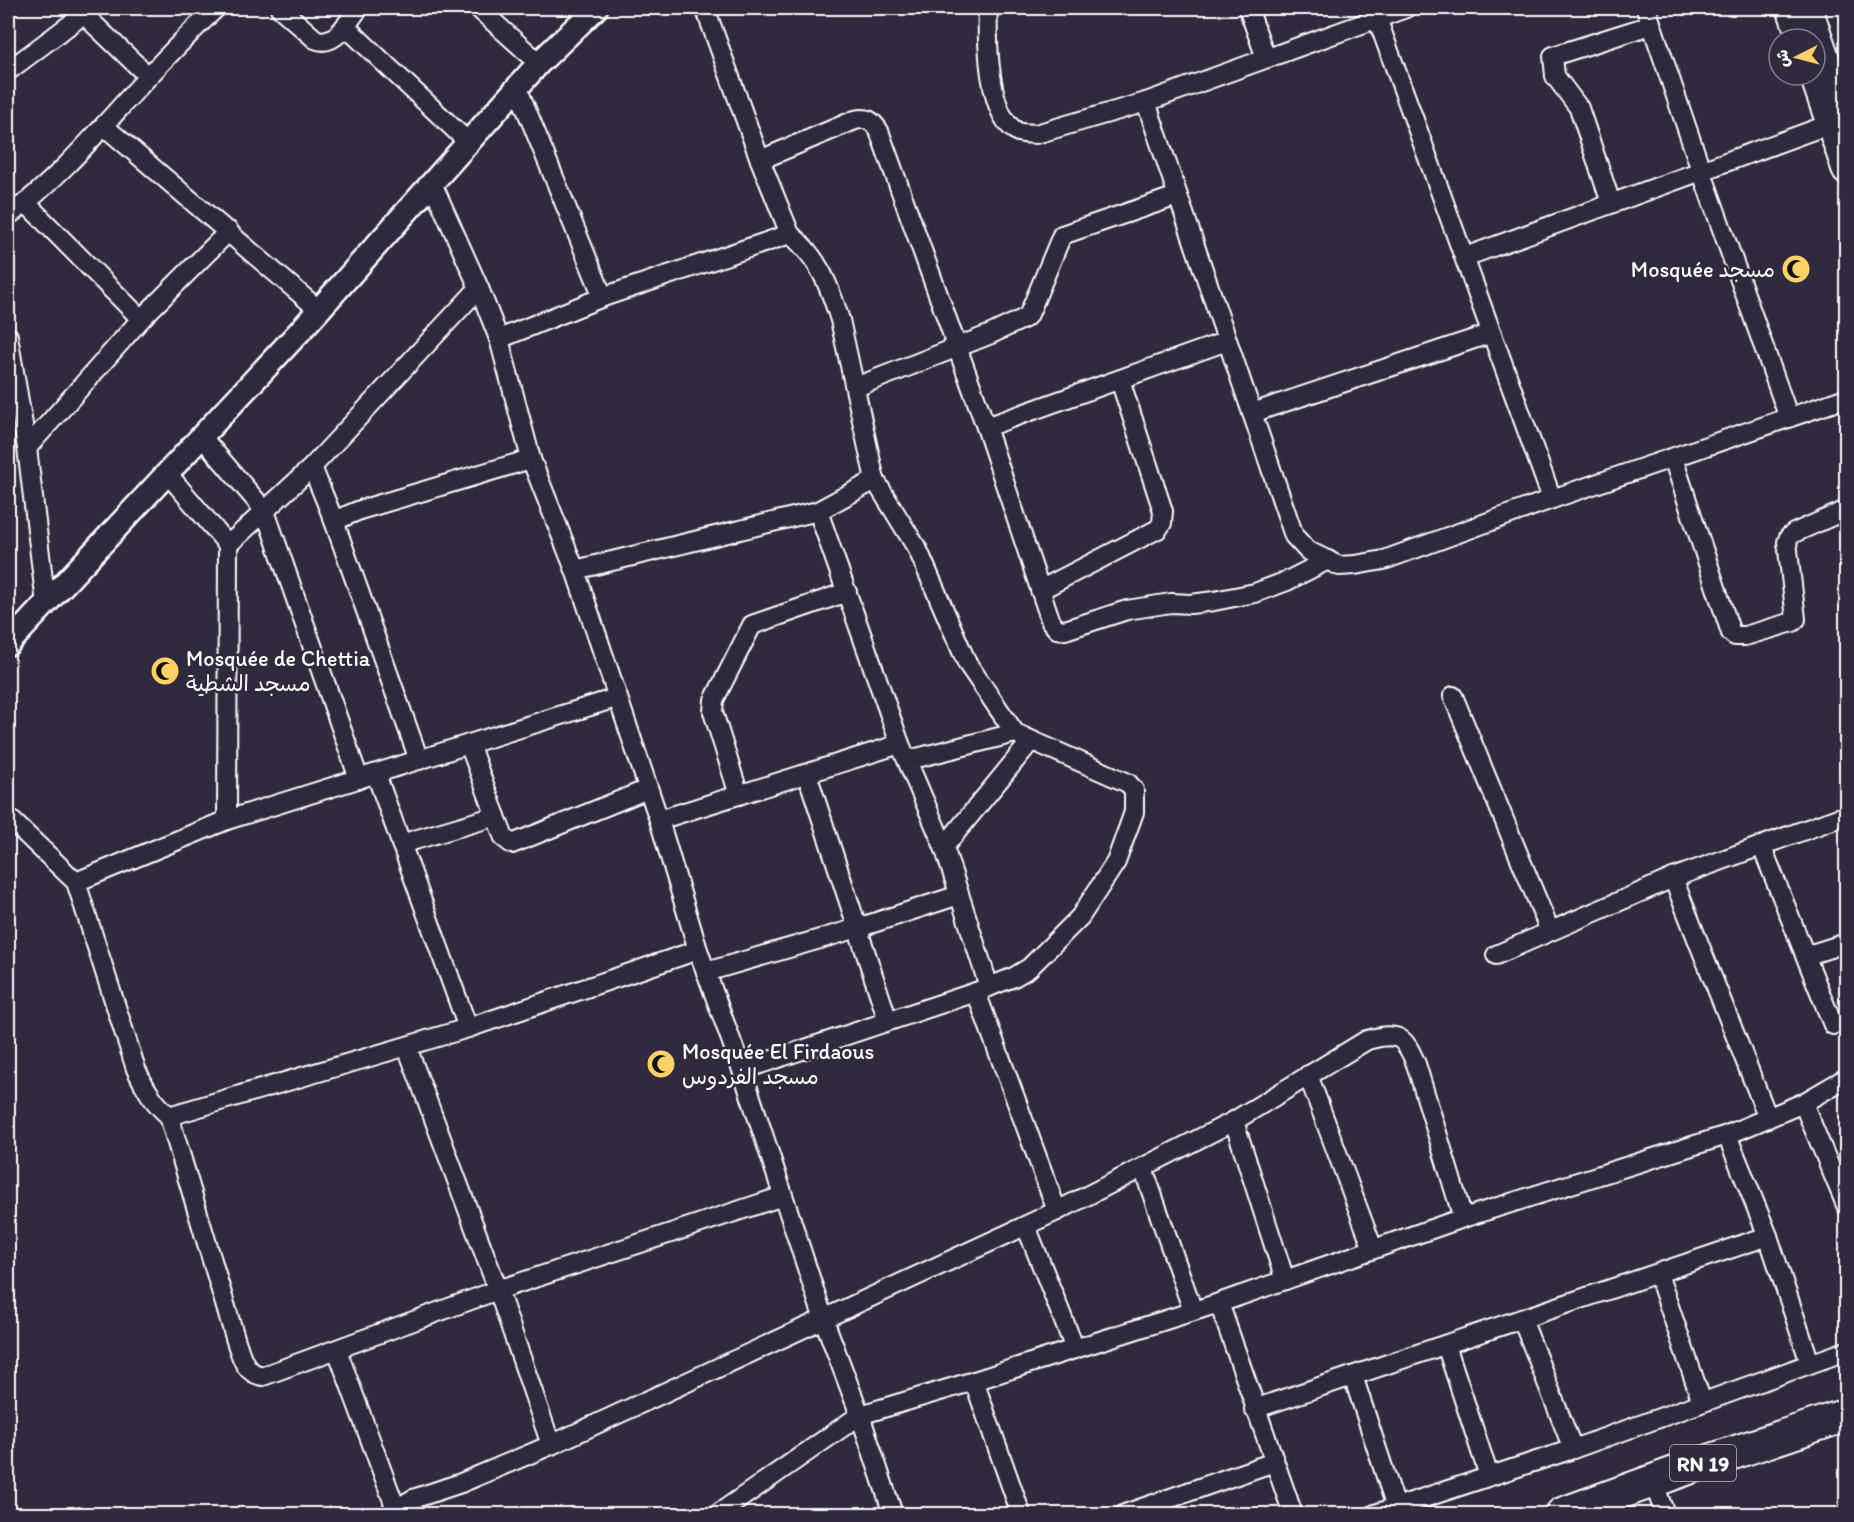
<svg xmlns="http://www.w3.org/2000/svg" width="1854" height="1522" font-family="Itim,'Playpen Sans Arabic',sans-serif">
<rect width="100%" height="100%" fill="#2f2a3d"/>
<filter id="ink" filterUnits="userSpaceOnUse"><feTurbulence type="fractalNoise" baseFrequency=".0167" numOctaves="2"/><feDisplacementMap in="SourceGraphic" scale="12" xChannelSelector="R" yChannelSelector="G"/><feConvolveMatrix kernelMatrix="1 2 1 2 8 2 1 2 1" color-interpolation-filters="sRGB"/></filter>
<g filter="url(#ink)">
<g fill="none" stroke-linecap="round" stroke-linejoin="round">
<!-- minor casing -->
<g stroke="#fff" stroke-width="22">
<g id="minor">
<polyline points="77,8 148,76"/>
<path d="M280 8 315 39C335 48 348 21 359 8"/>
<polyline points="478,8 539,63"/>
<path d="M988 8C987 37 987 117 1018 132 1023 134 1030 133 1036 134L1146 102"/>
<polyline points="1248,8 1266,58"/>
<polyline points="1406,8 1146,102 1294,536 1307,550 1339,566 1355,565 1384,560 1552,499 1846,398"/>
<polyline points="1646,8 1701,170 1789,418"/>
<polyline points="1377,18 1552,499"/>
<polyline points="345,26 469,143"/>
<polyline points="8,71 84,14"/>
<polyline points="517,87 603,297"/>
<polyline points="104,126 319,310"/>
<path d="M760 160 855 120C867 117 872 120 879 131L986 427 1051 622 1057 629 1065 630 1127 610 1171 603 1191 604 1214 601 1255 593 1287 581 1328 560"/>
<polyline points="432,183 479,288 499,339 531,459 575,570 659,820 698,950 742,1070 824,1320 860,1415 893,1514"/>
<polyline points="26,203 141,319"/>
<polyline points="1611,203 1579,108 1555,76 1553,56 1651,25"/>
<path d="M8 216C61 178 104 124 148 77 170 53 193 30 216 8"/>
<path d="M790 234C819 258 829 285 840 320L875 480 818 511"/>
<polyline points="1465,257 1841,120"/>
<polyline points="8,336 27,448 46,604"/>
<polyline points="499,339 603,297 790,234 760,160 705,8"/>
<polyline points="856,387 991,334 1025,318 1029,314 1062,235 1177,196"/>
<polyline points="1252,413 1492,333"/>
<polyline points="986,427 1227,341"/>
<polyline points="201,436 265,511 359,779"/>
<polyline points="27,448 141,319 229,231"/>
<polyline points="1673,458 1731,633 1735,636 1745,636 1793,622 1796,619 1787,542 1789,537 1794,533 1846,510"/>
<polyline points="312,467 334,521 419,760"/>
<polyline points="167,473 228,545"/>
<polyline points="875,480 918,550 967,663 1015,733"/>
<polyline points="334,521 360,510 531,459"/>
<polyline points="575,570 818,511 900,744 944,847 989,987"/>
<polyline points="1040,590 1158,529 1162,523 1163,511 1120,380"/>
<polyline points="1453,696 1550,931"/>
<polyline points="469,744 504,838 512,844 648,789"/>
<polyline points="909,760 1015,733 1128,783 1134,790 1134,812 1116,862 1080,917 1029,968 1014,977 976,992"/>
<polyline points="376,774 468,1028"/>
<polyline points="807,774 888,1021"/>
<polyline points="739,795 713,712 714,700 752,625 847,592"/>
<path d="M8 817 76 882 136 1069C145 1088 153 1102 169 1116L468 1028 698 950"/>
<polyline points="227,820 228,545 312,467 479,288"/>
<polyline points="659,820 900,744"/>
<polyline points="401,844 496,816"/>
<polyline points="944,847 1031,741"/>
<polyline points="1762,847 1833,1025"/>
<polyline points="76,882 227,820 616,698"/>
<polyline points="1496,955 1673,878"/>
<polyline points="1805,956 1846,943"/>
<polyline points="706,972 858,928 959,895"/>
<polyline points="407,1047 498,1290 551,1445"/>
<polyline points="742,1070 976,992 1057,1211"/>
<polyline points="1308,1075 1373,1249"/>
<polyline points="1803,1103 1846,1205"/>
<path d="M169 1116 236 1341C241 1356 245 1374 263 1376L498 1290 783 1196"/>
<polyline points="1768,1118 1673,878 1846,815"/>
<polyline points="1234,1121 1285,1280"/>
<polyline points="1727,1135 1768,1236 1810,1363"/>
<polyline points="1143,1168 1193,1311"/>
<polyline points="1026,1226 1075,1349"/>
<polyline points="1658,1274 1702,1402"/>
<polyline points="1219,1303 1293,1514"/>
<polyline points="1522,1319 1573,1449"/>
<polyline points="1446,1345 1489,1476"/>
<polyline points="337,1350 396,1509"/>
<polyline points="1353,1376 1396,1507"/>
<polyline points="974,1381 1021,1514"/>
<polyline points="1254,1409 1768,1236"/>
<polyline points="1653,1481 1665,1514"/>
<path d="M388 1514 413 1499 461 1483 551 1445 1057 1211 1234 1121 1367 1040C1398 1032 1404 1035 1416 1064L1463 1218"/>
<polyline points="718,1514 860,1415 974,1381 1219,1303 1463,1218 1727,1135 1803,1103 1846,1078"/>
<polyline points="1125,1514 1274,1462"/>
<polyline points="1375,1514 1573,1449 1846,1351"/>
</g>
</g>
<!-- tertiary casing -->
<g stroke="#fff" stroke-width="27">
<polyline id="tertiary" points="8,644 301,330 539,63 596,8"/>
</g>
<!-- secondary casing -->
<g stroke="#fff" stroke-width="30">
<g id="secondary">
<polyline points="1790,8 1801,39"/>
<polyline points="1809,8 1846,117"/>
<polyline points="1813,75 1846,171"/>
</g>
</g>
<!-- trunk casing -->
<g stroke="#fff" stroke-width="36">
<polyline id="trunk" points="1562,1514 1694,1466 1846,1415"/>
</g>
<!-- minor -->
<use href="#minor" stroke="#2f2a3d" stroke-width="18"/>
<!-- tertiary -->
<use href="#tertiary" stroke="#2f2a3d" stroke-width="22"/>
<!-- secondary -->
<use href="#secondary" stroke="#2f2a3d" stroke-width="26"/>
<!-- trunk -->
<use href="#trunk" stroke="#2f2a3d" stroke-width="32"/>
</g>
</g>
<!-- icons -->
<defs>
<g id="mosque-disc" transform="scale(1.5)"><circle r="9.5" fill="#ffd166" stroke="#2f2a3d"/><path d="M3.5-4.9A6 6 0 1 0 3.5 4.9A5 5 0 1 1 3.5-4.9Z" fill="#111"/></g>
</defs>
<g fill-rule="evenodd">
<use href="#mosque-disc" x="1796" y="269"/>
<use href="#mosque-disc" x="165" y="671"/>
<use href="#mosque-disc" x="661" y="1064"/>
</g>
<g text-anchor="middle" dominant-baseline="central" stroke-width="5" stroke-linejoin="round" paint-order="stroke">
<!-- shield labels -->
<rect fill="#2f2a3d" stroke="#c1bfc5" stroke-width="1.5" x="1670" y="1445" width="66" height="36" rx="4.5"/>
<g font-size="21" font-weight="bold" fill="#fff">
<text x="1703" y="1463">RN 19</text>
</g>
<!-- poi labels -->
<g font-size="22" fill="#fff" stroke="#2f2a3d" text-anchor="start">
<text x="1775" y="269" text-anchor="end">Mosquée مسجد</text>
<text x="186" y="658">Mosquée de Chettia<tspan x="186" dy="25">مسجد الشطية</tspan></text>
<text x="682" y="1051">Mosquée El Firdaous<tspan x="682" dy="25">مسجد الفردوس</tspan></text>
</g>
</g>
<!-- margin -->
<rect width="1854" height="1522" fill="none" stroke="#2f2a3d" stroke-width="30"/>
<rect x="15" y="15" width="1824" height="1492" fill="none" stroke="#fff" stroke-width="2" filter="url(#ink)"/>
<!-- north arrow -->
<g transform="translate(1797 57) rotate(264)"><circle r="28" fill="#2f2a3d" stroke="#827f8b" stroke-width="1.5"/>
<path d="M0-4.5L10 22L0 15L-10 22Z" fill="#ffd166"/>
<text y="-9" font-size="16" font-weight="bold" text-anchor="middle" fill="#ffffff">ش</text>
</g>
</svg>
